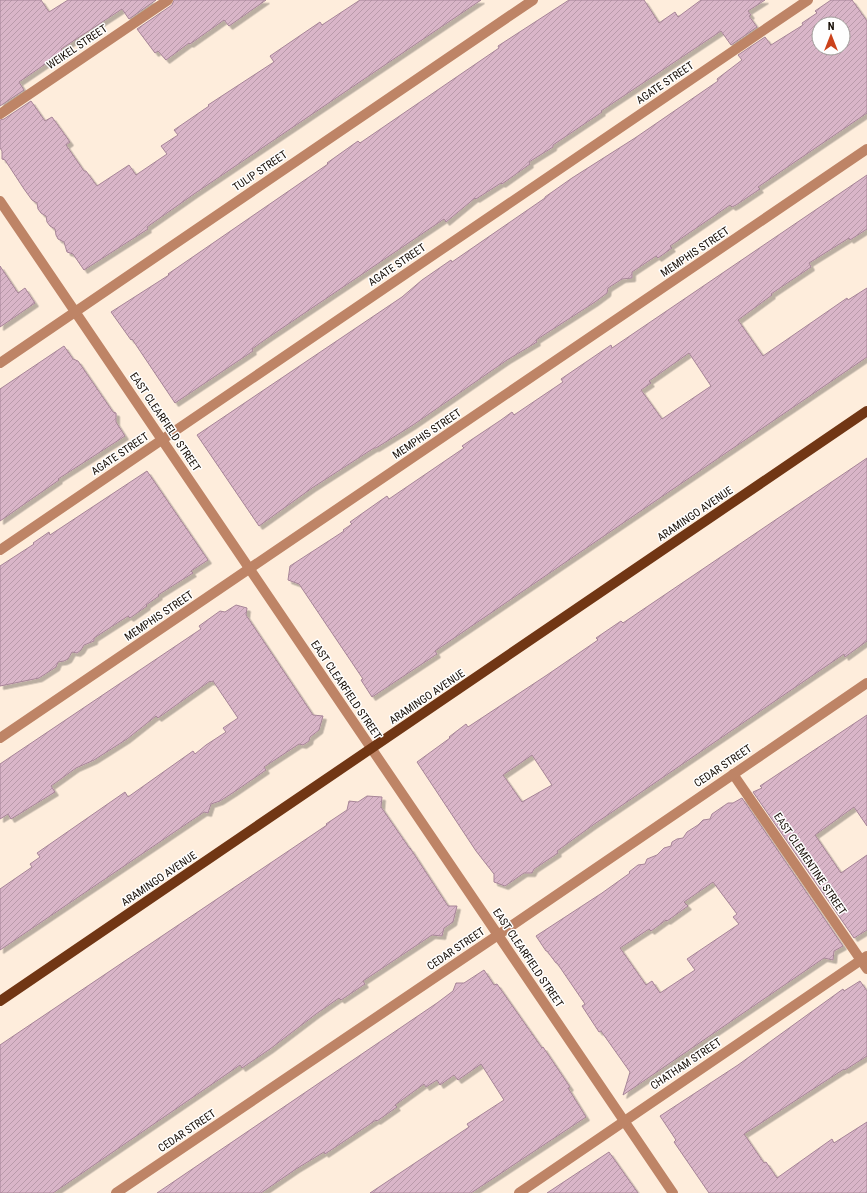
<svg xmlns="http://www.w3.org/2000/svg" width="867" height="1193" font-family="'Roboto Condensed',sans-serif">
<defs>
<pattern id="building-hatch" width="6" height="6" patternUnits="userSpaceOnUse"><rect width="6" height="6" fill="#d9b5c8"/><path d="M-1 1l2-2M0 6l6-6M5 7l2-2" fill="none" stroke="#b99aaa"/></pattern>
<filter id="shadow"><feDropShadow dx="3.5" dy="3.5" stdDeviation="0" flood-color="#0004"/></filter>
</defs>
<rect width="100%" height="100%" fill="#feeddc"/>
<!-- building -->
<g fill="url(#building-hatch)" stroke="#a68497" fill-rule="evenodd" filter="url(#shadow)">
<polygon points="0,0 41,0 49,12 68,0 156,0 129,19 122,9 61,49 63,52 19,82 24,90 0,106"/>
<polygon points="174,0 266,0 229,26 224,20 190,44 189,43 166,60 158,51 155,53 137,29 172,5"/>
<polygon points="360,0 481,0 194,194 147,227 148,229 84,270 73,254 67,252 64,242 58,239 56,235 55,229 50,226 47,222 46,216 41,213 38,209 37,203 32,200 24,189 5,160 2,159 2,151 0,148 0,120 4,119 31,101 45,121 52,117 70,142 66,145 84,171 86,171 97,186 129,165 136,175 167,154 161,146 178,135 174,130 209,106 208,105 274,62 270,56 320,22 322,25"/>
<polygon points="569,0 644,0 659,23 675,12 678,17 701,0 765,0 748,11 751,15 749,16 757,27 731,45 721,31 601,111 602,112 553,145 553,147 529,162 530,164 502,184 501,183 476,199 475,198 446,222 444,219 266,339 252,349 253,351 175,403 132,339 131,340 111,312 169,275 168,274 328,164 327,163 358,141 360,143 499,48 498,46"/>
<path d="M831 0H852L867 21V113L758 187 760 189 736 205 732 207 730 205 670 246 672 248 658 258 656 256 632 272V278L622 279 608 288 607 293 595 302 536 340 537 342 507 360 413 425 376 448H374L312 488 259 526 197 435 402 297 422 280 451 260 452 262 545 198V197L572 178 635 138 718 81 717 79 742 60 738 55 765 37 771 45 803 25 802 23 817 13 815 11ZM819 24H843V48H819Z"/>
<path d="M867 175V229L850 240 849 238 809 263 811 267 771 294 772 295 738 320 763 356 847 298 848 300 867 288V357L435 651 437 654 372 697 361 680 363 679 299 584 288 580 290 566 344 531 343 530 352 524 350 522 387 496 389 499 464 448 462 446 501 420 512 412 514 415 563 382 561 379 611 345 612 348ZM689 353 711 386 662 419 641 390 651 383 649 381Z"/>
<polygon points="0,266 18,293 25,288 35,303 0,327"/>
<polygon points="64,346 73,359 78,361 113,412 116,413 116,422 125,436 58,479 59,480 0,521 0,389"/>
<path d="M867 458V641L845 657 844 654 593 825 557 851 558 853 534 869 532 873H524L505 886 494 882V874L476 851 417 762 450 738 449 737 466 724 468 727 547 675 598 640 596 638 621 621 623 623ZM532 755 552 785 522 802 503 775Z"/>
<polygon points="147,471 208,560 191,571 193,573 158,595 159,596 146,605 147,606 130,618 128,616 94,638 94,641 84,645 81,650 77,653 72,652 68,659 64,661 58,662 56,667 39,678 0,686 0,566 34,544 33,543 49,532 50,535"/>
<polygon points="236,605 247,608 246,615 313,715 323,716 319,730 310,737 309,741 303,745 299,744 264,767 266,770 234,792 220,801 211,804 208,813 204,812 0,950 0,889 32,867 30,864 40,857 37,853 125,792 128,797 193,751 195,754 206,745 226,732 223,728 238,718 213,681 211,682 210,681 158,718 156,716 127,739 94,760 76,768 51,786 55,792 11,819 8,814 0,819 0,764 201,629 199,626 220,611 225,612"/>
<polygon points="867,715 867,826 854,807 815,835 841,873 867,855 867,930 854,938 753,792 762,788 760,786"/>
<polygon points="367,796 382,797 381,807 410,849 410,848 448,906 457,906 453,922 444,928 442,936 432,935 363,981 365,984 341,1000 339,998 316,1014 270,1049 242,1068 240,1065 53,1193 0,1193 0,1045 327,825 326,824 347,810 349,801 358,802"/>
<path d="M742 798 843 946 834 951 833 960 824 958 623 1095 630 1072 601 1031 599 1032 582 1006 585 1004 557 963H556L547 951H546L536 936 602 893 630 873 629 872 638 865 645 864 647 859 657 855 664 848 671 846 672 842 677 839 683 838 687 832 698 825 703 820 710 819 712 814 728 803H733ZM713 882 737 914 733 917 739 924 687 959 695 970 660 993 652 981 646 985 620 948 649 929 651 931 666 920 667 921 688 906 684 902Z"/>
<polygon points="484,970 494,985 497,984 542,1048 543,1047 570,1087 568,1088 586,1117 471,1193 370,1193 469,1127 467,1124 504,1100 481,1064 458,1080 454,1075 440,1085 437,1080 426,1087 424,1084 395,1105 397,1107 377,1121 376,1120 325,1154 324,1152 296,1169 261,1193 157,1193 437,1003 453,991 456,983 464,983"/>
<polygon points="860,981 867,991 867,1056 845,1070 844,1069 744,1134 764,1163 766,1162 777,1178 832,1139 834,1143 867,1122 867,1193 709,1193 674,1142 676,1140 660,1116 738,1065 843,989 844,991"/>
<polygon points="609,1152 638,1193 547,1193"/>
</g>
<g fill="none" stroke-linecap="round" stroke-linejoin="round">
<!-- minor -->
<g stroke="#be8466" stroke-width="10">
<polyline points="0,114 168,0"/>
<polyline points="0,201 673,1193"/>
<polyline points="0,363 533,0"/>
<polyline points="0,550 808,0"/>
<polyline points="0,738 867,149"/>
<polyline points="733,774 867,969"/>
<polyline points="116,1193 498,935 867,683"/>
<polyline points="519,1193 867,956"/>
</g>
<!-- primary -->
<polyline stroke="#713614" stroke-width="10" points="0,1001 867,411"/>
</g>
<g text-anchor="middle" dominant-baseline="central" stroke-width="3" stroke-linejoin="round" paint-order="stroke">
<!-- street labels -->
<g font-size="11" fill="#150c04" stroke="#fefefe">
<text transform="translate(77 47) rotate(-34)">WEIKEL STREET</text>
<text transform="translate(665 83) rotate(-34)">AGATE STREET</text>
<text transform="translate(260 171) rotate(-34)">TULIP STREET</text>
<text transform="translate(695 252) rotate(-34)">MEMPHIS STREET</text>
<text transform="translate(397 265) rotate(-34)">AGATE STREET</text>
<text transform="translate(165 422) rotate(56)">EAST CLEARFIELD STREET</text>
<text transform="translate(427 434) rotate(-34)">MEMPHIS STREET</text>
<text transform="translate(120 454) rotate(-34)">AGATE STREET</text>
<text transform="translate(695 514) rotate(-34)">ARAMINGO AVENUE</text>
<text transform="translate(159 616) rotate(-34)">MEMPHIS STREET</text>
<text transform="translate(346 690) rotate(56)">EAST CLEARFIELD STREET</text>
<text transform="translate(427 697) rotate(-34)">ARAMINGO AVENUE</text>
<text transform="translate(723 766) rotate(-34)">CEDAR STREET</text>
<text transform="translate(810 864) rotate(56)">EAST CLEMENTINE STREET</text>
<text transform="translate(159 879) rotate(-34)">ARAMINGO AVENUE</text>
<text transform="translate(456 949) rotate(-34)">CEDAR STREET</text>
<text transform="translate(528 958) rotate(56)">EAST CLEARFIELD STREET</text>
<text transform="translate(686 1064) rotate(-34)">CHATHAM STREET</text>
<text transform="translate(187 1131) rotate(-34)">CEDAR STREET</text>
</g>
</g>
<!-- north arrow -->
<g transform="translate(831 36)"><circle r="19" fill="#fefefe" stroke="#a19d9a"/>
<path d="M0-3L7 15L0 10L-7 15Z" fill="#cb421b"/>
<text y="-6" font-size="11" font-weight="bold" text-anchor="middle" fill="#150c04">N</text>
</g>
</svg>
